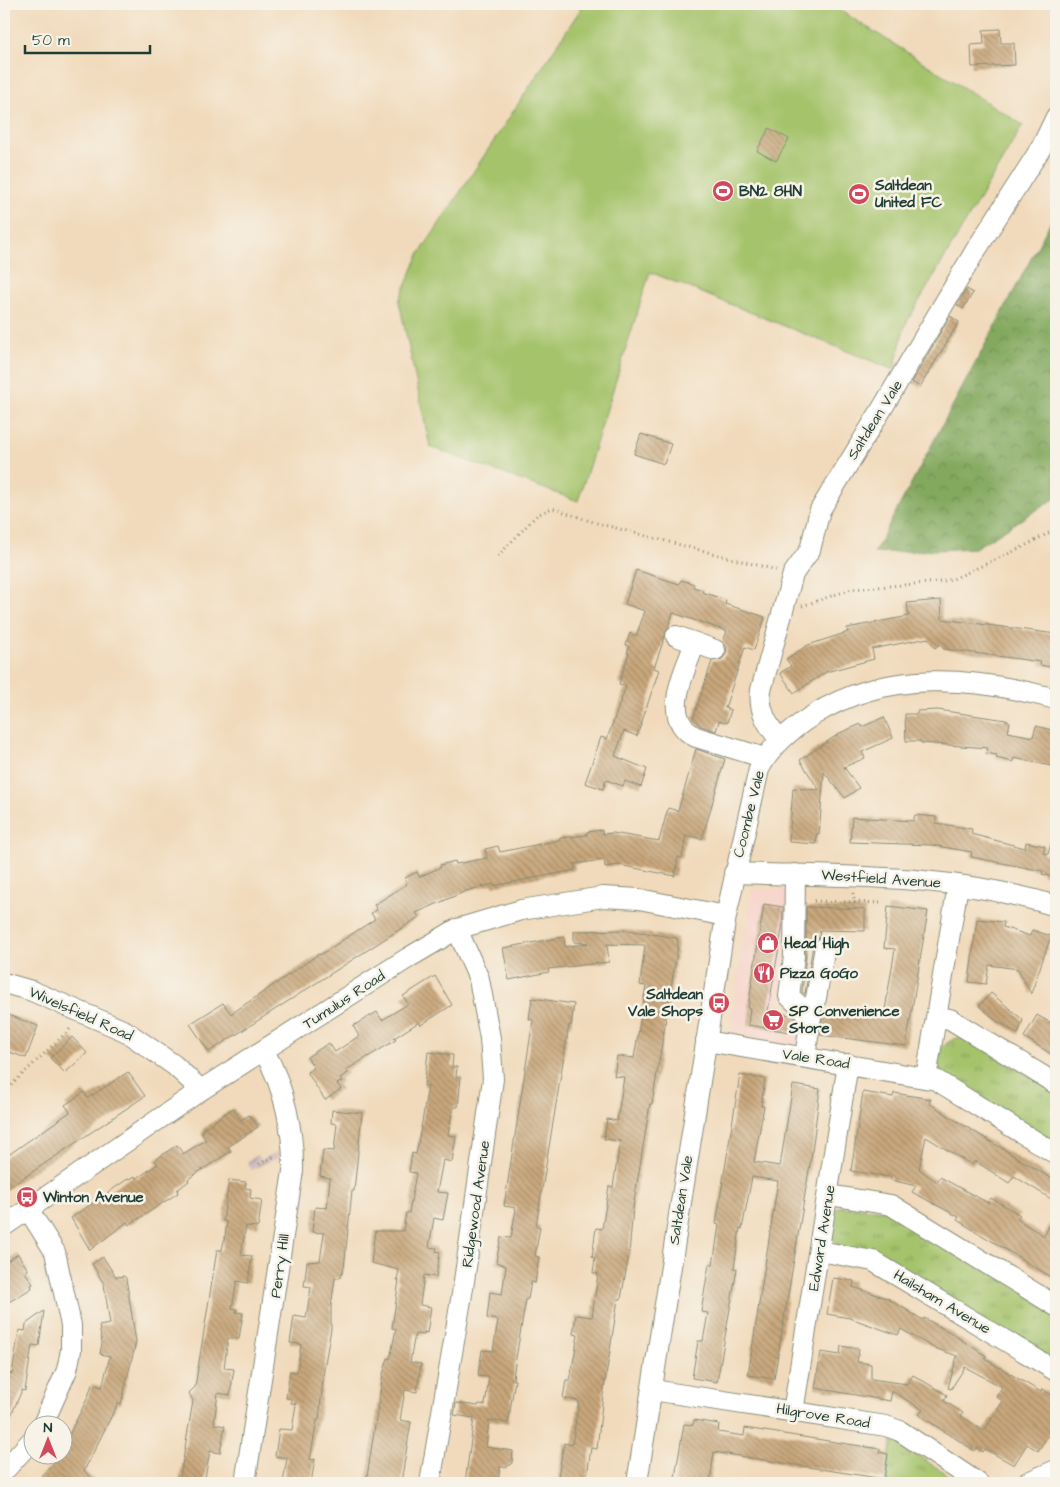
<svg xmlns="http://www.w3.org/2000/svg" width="1060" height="1487" font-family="'Architects Daughter',sans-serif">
<defs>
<pattern id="industrial-furrows" width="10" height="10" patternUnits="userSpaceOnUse" patternTransform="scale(1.25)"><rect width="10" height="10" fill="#d2bfc0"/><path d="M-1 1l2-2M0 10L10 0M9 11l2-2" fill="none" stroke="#aa9c9d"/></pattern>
<pattern id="grass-tufts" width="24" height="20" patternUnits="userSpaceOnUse" patternTransform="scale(1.25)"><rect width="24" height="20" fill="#a4c36b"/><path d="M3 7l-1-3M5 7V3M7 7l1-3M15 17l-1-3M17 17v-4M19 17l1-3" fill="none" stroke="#85a059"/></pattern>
<pattern id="forest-crowns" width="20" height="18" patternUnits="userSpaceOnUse" patternTransform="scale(1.25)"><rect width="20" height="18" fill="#83a95f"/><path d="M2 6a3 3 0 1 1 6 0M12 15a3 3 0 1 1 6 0" fill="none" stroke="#6b8b4f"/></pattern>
<pattern id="building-back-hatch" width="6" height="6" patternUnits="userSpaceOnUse" patternTransform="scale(1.25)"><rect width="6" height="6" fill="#c9a77c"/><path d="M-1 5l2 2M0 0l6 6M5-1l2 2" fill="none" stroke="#a38966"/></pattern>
</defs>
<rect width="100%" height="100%" fill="#f7f3e8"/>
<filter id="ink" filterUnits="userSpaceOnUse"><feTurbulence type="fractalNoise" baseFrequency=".02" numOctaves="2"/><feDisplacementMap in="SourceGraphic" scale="10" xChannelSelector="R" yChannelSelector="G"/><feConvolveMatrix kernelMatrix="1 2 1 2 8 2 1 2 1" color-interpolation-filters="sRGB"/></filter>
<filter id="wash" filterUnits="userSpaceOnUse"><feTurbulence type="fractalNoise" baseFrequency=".0096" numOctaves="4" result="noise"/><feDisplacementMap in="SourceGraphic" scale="20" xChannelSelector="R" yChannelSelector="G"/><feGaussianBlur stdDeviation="1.12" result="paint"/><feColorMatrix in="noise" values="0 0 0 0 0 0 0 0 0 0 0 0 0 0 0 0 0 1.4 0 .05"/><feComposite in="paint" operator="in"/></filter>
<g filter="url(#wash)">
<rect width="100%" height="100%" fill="#f1dabb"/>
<!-- built -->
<polygon fill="#f7d1c7" points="752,889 790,890 789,924 784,953 787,954 778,1012 805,1017 800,1045 746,1037 729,1031"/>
<!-- industrial -->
<polygon fill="url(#industrial-furrows)" points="279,1151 279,1157 251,1170 247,1161 258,1155 261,1160"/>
<!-- grass -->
<g fill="url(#grass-tufts)" stroke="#628050">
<path d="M963 1037 1056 1092V1145L942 1074C930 1056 944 1039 963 1037Z"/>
<path d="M839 1207 887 1210 1056 1311V1366L839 1246C827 1235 826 1216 839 1207Z"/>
<polygon points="892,1439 956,1480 959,1483 885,1483"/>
</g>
<!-- forest -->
<polygon fill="url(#forest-crowns)" stroke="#51734a" points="1056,212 1056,498 975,548 874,553"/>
<!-- garden -->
<polygon fill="#a4c36b" stroke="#628050" points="584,4 830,4 1023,125 905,325 894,370 650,272 578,501 430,447 399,301 418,256"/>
<g id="blocks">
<!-- building -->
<g fill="url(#building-back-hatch)">
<polygon points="1000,29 1001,43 1014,43 1015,65 972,67 971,45 984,44 983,30"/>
<polygon points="769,128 789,139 776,161 757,151"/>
<polygon points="967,289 973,293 963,309 957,305"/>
<polygon points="950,316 959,322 920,387 912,382"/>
<polygon points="641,434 671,444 664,464 634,454"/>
<polygon points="636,570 679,584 681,580 694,584 693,587 703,590 702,592 726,600 725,604 765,617 754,650 745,647 725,708 731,710 727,723 719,721 716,731 701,726 693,719 712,661 722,659 726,654 727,647 723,642 727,631 673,613 654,668 659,670 637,736 624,731 615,756 647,769 641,787 625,781 623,786 606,780 603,789 585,783 601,737 607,739 626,686 619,684 629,653 627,653 629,647 626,645 630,633 636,636 645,611 625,604"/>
<polygon points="941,600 942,619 1056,634 1056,668 1040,665 1041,662 944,649 940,644 935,648 928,638 872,649 874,659 826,672 794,693 780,673 791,666 786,659 808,645 848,632 847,628 909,616 907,603"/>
<polygon points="938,710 1006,720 1010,722 1008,732 1033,737 1036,726 1056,731 1056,767 1014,758 1013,762 996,758 997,755 986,753 988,748 921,743 921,741 906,741 905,714 917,714 917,711"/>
<polygon points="884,717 893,738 862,752 865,758 844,767 859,788 845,798 824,772 819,834 817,833 816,844 789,842 793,788 819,790 800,760 840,733 861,724 862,727"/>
<polygon points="696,749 725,759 702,839 686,835 682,858 678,857 675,876 619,865 605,867 604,860 574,864 575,870 493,886 493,884 466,891 416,913 419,917 209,1052 190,1024 223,1003 231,1014 319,954 320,955 375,919 371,913 377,910 374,905 407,884 405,878 417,872 419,877 441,867 440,865 455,861 456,864 487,858 485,849 498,846 500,852 560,840 560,838 587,835 587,832 602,830 603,834 613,833 659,841 668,808 678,811"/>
<polygon points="915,815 936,817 936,823 972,829 971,834 1025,848 1026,842 1045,846 1043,853 1048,854 1053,837 1056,838 1056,878 1042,874 1043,871 971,857 972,852 931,845 850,842 852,817 913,821"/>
<polygon points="764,904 783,907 782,929 768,1011 791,1015 798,1021 795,1033 748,1025 750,1008 748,1008"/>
<polygon points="888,906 928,911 906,1046 820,1035 822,1014 842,1017 844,1011 884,1016 895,949 884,948"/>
<polygon points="806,907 865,909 865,931 820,930 819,937 813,945 805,994 802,992 806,956"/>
<polygon points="977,919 1004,922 1003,927 1030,936 1032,930 1051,936 1031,994 1018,969 989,965 986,984 969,982"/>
<polygon points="627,930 677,938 678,945 652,1104 650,1104 633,1208 629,1254 621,1299 618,1299 603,1395 597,1449 591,1448 586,1483 557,1483 564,1443 572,1445 579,1401 563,1398 566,1380 570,1380 578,1335 573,1334 576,1315 592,1317 598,1274 593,1273 595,1258 592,1257 596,1228 602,1229 609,1186 613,1187 620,1141 604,1139 607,1119 617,1121 624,1077 614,1076 617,1056 634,1058 646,986 640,985 645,945 607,944 609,962 548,969 549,972 509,980 503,948 564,937 565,947 588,943 574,942 574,931"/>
<polygon points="435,976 452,1005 421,1025 419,1022 394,1038 396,1040 346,1070 348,1073 340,1078 342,1081 337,1084 341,1089 325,1100 307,1072 314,1068 307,1057 329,1043 335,1052 359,1036 353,1026 377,1012 382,1020 408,1004 403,996"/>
<polygon points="991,993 1023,1020 1018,1034 997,1021 979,1006"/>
<polygon points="532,998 574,1004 571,1026 569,1025 536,1226 540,1227 535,1256 539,1257 535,1283 531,1282 528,1299 526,1299 514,1370 513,1380 515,1380 508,1423 489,1420 486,1447 513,1451 512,1463 507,1467 500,1467 498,1483 465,1483 474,1418 454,1415 456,1403 478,1406 479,1404 485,1405 489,1377 478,1376 482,1350 493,1351 498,1320 487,1318 490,1292 502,1294 506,1266 496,1262 501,1237 511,1238 516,1208 504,1206 533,1020 529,1019"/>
<polygon points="4,1013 38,1026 26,1058 4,1050"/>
<polygon points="1037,1015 1056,1026 1056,1057 1024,1037"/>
<polygon points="72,1037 87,1053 65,1073 50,1058"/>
<polygon points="428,1052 453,1055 452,1067 457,1067 456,1077 461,1077 458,1107 453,1107 448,1135 456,1136 452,1162 443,1160 437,1192 448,1193 443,1220 434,1218 429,1247 437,1248 436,1251 440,1252 436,1277 424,1275 420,1305 431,1307 427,1333 424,1332 424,1335 415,1334 410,1362 421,1364 417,1392 405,1390 400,1420 411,1422 401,1483 366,1483 383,1374 388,1358 390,1359 396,1329 392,1328 399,1280 397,1280 399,1270 371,1263 375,1231 403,1231 406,1213 409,1213 416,1173 409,1172 412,1153 416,1154 422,1122 428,1086 424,1086"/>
<polygon points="128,1072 145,1096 4,1191 4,1158 70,1112 65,1105 84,1092 88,1098"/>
<polygon points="740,1075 765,1079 761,1106 764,1106 754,1162 780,1166 793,1085 820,1089 812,1152 774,1379 748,1375 778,1181 752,1177 742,1229 740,1228 734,1268 737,1269 717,1382 692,1378 698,1341 703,1341 708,1313 701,1312 709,1264 713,1265 719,1225 716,1224"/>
<polygon points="863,1092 893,1097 894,1093 931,1099 929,1103 955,1120 1056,1181 1056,1202 1014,1176 1009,1183 975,1161 972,1165 926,1137 919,1169 937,1182 940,1177 988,1203 991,1198 1020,1215 1017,1219 1044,1236 1056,1213 1056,1280 957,1220 959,1217 912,1192 916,1186 891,1180 891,1177 851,1171"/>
<polygon points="233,1108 241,1120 249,1115 258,1127 228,1147 231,1151 188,1179 189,1181 177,1190 178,1193 129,1225 127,1222 90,1250 71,1218 129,1178 130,1179 135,1176 136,1179 158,1164 155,1160 177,1145 183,1154 206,1140 201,1133 204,1131 203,1129"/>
<polygon points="332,1110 362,1113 354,1191 352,1191 344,1268 340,1278 335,1278 331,1307 331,1329 324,1369 319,1420 317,1420 310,1460 315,1459 311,1483 283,1483 287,1458 275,1456 279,1429 292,1430 296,1404 291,1403 292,1399 286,1398 290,1371 297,1372 301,1344 290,1343 294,1316 306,1318 311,1287 304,1286 307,1262 320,1261 324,1233 312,1232 315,1207 327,1208 330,1178 320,1176 323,1150 334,1151 337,1124 331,1123"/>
<polygon points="229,1180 246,1182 245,1188 251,1189 250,1198 262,1200 258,1227 246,1226 241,1255 252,1256 248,1283 237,1281 232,1308 237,1309 236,1312 243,1313 239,1339 228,1338 224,1368 234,1369 230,1395 218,1393 214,1424 225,1426 220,1453 210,1451 204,1483 179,1483 193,1401 189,1393 195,1387 217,1250 222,1250 225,1236 227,1222 223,1221"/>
<polygon points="18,1254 28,1270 25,1272 33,1284 31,1285 32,1288 4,1305 4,1263"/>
<polygon points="103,1257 116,1277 124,1276 126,1278 136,1342 121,1404 118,1403 84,1471 97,1483 35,1483 62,1455 62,1449 88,1397 92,1384 102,1387 110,1356 100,1354 102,1343 99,1326 110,1324 104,1284 92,1264"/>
<polygon points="833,1278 854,1281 853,1287 887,1298 923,1320 924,1318 948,1331 986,1356 985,1359 1041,1392 1042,1389 1056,1398 1056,1434 1051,1431 1038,1451 1027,1444 1014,1465 985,1449 983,1452 977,1448 975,1451 919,1415 923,1410 892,1391 890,1401 815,1388 821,1352 840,1355 841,1346 859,1349 857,1362 871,1364 871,1379 907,1384 913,1375 947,1395 944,1401 963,1413 961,1416 984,1431 1003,1401 996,1397 1002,1387 965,1367 951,1389 948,1388 957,1356 932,1347 901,1329 898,1335 850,1318 827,1314"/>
<polygon points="44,1311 39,1346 32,1345 25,1391 22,1390 4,1432 4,1371 12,1374 19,1330 25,1331 26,1324"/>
<polygon points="694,1420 719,1424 718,1432 744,1436 745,1428 880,1449 879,1452 888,1454 884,1479 714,1452 710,1483 674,1483 684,1424 693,1425"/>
</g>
</g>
</g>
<g filter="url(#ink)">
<use href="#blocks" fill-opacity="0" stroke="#888c78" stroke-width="1"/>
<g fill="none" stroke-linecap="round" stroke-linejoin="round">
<!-- minor casing -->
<g stroke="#888c78" stroke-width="22">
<g id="minor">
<polyline points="676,636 715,650"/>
<path d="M695 643C685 671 659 719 696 737L765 758"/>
<path d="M780 741C768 725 758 711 761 690L793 574 810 550 820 510 880 412 974 253 1041 148 1056 117"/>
<path d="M734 873C845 877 948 873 1056 906"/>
<polyline points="795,874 794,956 789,996 811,1017 805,1057"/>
<polyline points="4,983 32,991 125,1031 174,1065 201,1090"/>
<polyline points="809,1014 816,998 825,947"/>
<polyline points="938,1017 950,1019 1056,1084"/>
<polyline points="706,1041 936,1080 1056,1154"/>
<polyline points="926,1078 958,885"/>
<polyline points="829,1195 891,1205 1056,1306"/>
<polyline points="28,1209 55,1252 71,1325 71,1350 67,1370 43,1424"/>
<polyline points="4,1226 201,1090 408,958 457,929 521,910 603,897 639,899 726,916"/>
<polyline points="820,1251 873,1261 1056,1371"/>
<polyline points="652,1390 886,1426 900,1431 978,1483"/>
<polyline points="793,1412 848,1064"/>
<polyline points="4,1471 32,1440"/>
<path d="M245 1483 293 1171C294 1132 284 1086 264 1051"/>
<polyline points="430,1483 463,1288 493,1079 490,1038 479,979 457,929"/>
<path d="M637 1483 726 916 759 769C771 746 790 730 812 716 886 668 974 677 1056 699"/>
<polyline points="1026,1483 1056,1470"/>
</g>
</g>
<!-- path -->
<g stroke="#888c78" stroke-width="3" stroke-dasharray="1 4" stroke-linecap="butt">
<polyline points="498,556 537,515 552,508 593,522 776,570"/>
<polyline points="802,606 852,589 939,582 953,579 1023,547 1056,529"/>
<polyline points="853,893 855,906"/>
<polyline points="814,901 882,903"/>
<polyline points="4,1092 72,1027"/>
<polyline points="259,1164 275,1156"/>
</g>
<!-- minor -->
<use href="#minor" stroke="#fff" stroke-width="20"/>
</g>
</g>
<!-- icons -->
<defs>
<g id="stadium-disc" transform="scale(1.125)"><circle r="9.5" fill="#d1495b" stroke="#f7f3e8"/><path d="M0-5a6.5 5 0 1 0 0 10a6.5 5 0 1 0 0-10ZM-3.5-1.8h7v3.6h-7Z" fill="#fff"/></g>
<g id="shop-disc" transform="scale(1.125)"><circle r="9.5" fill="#d1495b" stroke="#f7f3e8"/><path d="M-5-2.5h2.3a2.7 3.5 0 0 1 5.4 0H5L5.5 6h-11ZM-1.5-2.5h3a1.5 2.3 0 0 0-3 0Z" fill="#fff"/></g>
<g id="restaurant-disc" transform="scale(1.125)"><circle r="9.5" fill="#d1495b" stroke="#f7f3e8"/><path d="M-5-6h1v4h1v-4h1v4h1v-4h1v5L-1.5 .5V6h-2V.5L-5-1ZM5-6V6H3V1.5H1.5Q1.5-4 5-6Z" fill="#fff"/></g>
<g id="bus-disc" transform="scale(1.125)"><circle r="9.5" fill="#d1495b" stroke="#f7f3e8"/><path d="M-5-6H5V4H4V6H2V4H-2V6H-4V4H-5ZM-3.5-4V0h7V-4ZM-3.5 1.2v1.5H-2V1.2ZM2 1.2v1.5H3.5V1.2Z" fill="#fff"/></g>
<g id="supermarket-disc" transform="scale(1.125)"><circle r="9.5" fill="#d1495b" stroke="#f7f3e8"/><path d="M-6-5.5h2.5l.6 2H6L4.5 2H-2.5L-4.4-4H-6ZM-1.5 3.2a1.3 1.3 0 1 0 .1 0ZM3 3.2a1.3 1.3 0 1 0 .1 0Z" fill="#fff"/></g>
</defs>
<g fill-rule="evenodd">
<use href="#stadium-disc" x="723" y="191"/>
<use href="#stadium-disc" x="859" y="194"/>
<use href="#shop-disc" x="768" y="943"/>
<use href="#restaurant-disc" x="764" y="973"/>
<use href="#bus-disc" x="719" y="1003"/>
<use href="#supermarket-disc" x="773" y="1020"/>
<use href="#bus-disc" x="27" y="1197"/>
</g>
<g text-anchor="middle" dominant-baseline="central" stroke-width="5" stroke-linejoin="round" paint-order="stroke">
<!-- poi labels -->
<g font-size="15" font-weight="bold" fill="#1f3d34" stroke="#f7f3e8" text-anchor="start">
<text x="875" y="185">Saltdean<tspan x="875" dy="17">United FC</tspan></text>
<text x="739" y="191">BN2 8HN</text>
<text x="784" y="943">Head High</text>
<text x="780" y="973">Pizza GoGo</text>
<text x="703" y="994" text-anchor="end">Saltdean<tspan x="703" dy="17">Vale Shops</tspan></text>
<text x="789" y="1011">SP Convenience<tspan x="789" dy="17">Store</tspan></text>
<text x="43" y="1197">Winton Avenue</text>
</g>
<!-- street labels -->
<g font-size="15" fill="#1f3d34" stroke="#f7f3e8">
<text transform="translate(875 420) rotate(-58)">Saltdean Vale</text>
<text transform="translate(749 814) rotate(-76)">Coombe Vale</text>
<text transform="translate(881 879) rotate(4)">Westfield Avenue</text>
<text transform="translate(344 1000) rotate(-33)">Tumulus Road</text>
<text transform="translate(81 1014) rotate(24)">Wivelsfield Road</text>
<text transform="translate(816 1059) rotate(9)">Vale Road</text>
<text transform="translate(681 1200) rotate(-81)">Saltdean Vale</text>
<text transform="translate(476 1204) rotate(-82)">Ridgewood Avenue</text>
<text transform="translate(822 1238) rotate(-81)">Edward Avenue</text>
<text transform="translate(280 1266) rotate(-82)">Perry Hill</text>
<text transform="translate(942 1302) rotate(31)">Hailsham Avenue</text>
<text transform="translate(823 1416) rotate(9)">Hilgrove Road</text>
</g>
</g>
<!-- margin -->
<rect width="1060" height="1487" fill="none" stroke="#f7f3e8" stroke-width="20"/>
<!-- north arrow -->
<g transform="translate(48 1440)"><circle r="24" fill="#f7f3e8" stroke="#a1aaa0"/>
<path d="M0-4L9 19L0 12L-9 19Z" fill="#d1495b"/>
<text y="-8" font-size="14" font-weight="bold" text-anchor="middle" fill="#1f3d34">N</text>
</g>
<!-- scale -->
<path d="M25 45v8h125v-8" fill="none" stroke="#1f3d34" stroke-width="2.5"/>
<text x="32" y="45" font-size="15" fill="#1f3d34" stroke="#f7f3e8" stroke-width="4" paint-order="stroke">50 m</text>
</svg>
